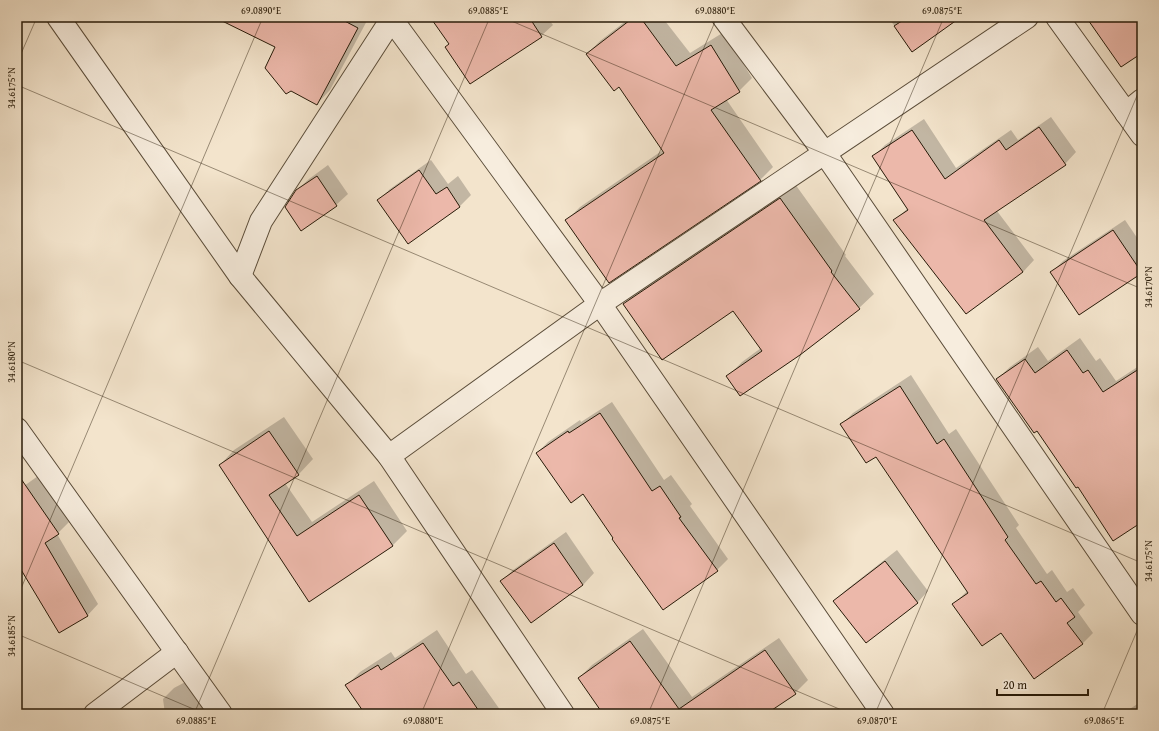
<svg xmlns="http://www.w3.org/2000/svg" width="1159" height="731" font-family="'Gentium Book Plus',serif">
<rect width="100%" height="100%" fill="#f3e4cc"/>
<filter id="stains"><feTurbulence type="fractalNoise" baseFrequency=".005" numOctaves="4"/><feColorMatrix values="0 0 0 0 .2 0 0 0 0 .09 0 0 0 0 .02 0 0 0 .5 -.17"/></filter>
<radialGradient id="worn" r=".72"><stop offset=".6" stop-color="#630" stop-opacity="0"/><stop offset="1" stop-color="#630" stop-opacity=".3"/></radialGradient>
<!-- shadow -->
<g fill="#0003">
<polygon points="234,17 369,17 330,90 317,104 291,90 276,47"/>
<polygon points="432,17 547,17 553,25 541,36 446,47 449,44"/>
<polygon points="631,17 662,17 690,53 724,32 752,78 739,91 726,99 773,167 760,180 609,282 567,220 580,207 663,150 620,86 587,54 600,41"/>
<polygon points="888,17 955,17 912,50"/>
<polygon points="1051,117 1076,152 1065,164 997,211 1034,260 1023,272 895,220 908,208 873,157 885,145 924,119 956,168 1011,130 1018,140"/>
<polygon points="431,160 448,184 458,176 471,195 460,206 409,243 378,201 390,189"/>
<polygon points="328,165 348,194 336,205 297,190 309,179"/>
<polygon points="795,184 846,255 845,256 874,294 859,308 727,377 742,362 761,348 734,309 624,304 639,289"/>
<polygon points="1125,220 1142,245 1141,272 1052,272 1063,261"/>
<polygon points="1080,338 1096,361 1100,358 1116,381 1142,364 1142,520 1078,486 997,379 1010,367 1038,347 1048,361"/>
<polygon points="911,375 949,434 956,429 1019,525 1016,528 1047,574 1052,570 1067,592 1073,588 1085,605 1078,612 1093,633 1082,644 1001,632 954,604 967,591 876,455 842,424 853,413"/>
<polygon points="612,402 664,480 671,475 692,504 690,506 728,559 717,570 614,538 583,493 537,453 548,442 580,420 581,422"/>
<polygon points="284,417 313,459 299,474 285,483 312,522 374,481 407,531 392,546 309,601 220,465 234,450"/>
<polygon points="38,476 69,522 57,534 98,604 87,616 17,561 17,491"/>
<polygon points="566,532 594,573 583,585 502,581 513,570"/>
<polygon points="897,550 928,591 917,603 834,601 846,590"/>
<polygon points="643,629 692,697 779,638 808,680 795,693 764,714 605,714 579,678 592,665"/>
<polygon points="437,630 466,674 472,670 503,714 366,714 347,685 360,672 391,652 395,658"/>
<polygon points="191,679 211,714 165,714 163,699 174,688"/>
<polygon points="1142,701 1142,714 1122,714"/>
</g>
<!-- building -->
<g fill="#ecb8aa" stroke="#271a08">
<polygon points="214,17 337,17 358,28 317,105 291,91 286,94 265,68 275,47"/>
<polygon points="430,17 529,17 542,37 470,84 445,47 449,44"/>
<polygon points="634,17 640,17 676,66 711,45 740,92 711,110 761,181 609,283 565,220 664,153 619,87 614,91 586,54"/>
<polygon points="908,17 961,17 912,52 894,26"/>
<polygon points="1086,17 1142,17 1142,53 1121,67"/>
<polygon points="1039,127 1066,165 984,220 1023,272 966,314 893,220 908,210 872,156 912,130 945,179 999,140 1006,150"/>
<polygon points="419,170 436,194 447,187 460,207 408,244 377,200"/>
<polygon points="317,176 337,206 301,231 285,207 296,190"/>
<polygon points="780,198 832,271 831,272 860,309 800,355 740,396 726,376 762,351 733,311 662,360 623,304"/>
<polygon points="1113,230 1142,273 1079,315 1050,272"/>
<polygon points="1067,350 1083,373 1088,370 1103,392 1142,367 1142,522 1113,541 1078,487 1076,488 1037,431 1034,433 996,379 1025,359 1035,373"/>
<polygon points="900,386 937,444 944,439 1008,537 1005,540 1036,584 1041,581 1056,602 1061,598 1075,617 1067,623 1083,644 1034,679 1001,633 982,646 952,604 968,593 876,457 866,463 840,424"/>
<polygon points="600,413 652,491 660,486 681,517 679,518 718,571 663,610 612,539 613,538 583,494 571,503 536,453 568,431 569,433"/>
<polygon points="269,431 299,475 269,495 297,536 359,495 393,546 309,602 219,465"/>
<polygon points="17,473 59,534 45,543 88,616 59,633 17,563"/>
<polygon points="554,543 583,585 531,623 500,581"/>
<polygon points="885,561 918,603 866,643 833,601"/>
<polygon points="630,641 679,709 765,650 796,694 766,714 603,714 578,678"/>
<polygon points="423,643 453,686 459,682 481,714 365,714 345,685 378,665 381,670"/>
</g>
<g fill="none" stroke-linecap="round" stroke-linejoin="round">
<!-- street casing -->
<g stroke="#5a4c39" stroke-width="24">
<g id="street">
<polyline points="58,17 240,276 389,456 563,714"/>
<polyline points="390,17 600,304 883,714"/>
<polyline points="723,17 824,152 1142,614"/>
<polyline points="1057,17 1142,135"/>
<polyline points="1126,113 1142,100"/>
<polyline points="240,276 261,221 393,17"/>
<polyline points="17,429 221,714"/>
<polyline points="389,456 600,304 1027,17"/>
<polyline points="95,714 177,652"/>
</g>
</g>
<!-- street -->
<use href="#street" stroke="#f7edde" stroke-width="22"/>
</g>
<!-- ticks -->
<path fill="none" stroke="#271a08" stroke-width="1" stroke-opacity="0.45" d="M502 17 1142 289M17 63 37 17M17 85 1142 563M17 360 851 714M17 598 263 17M17 634 205 714M194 714 490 17M421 714 717 17M648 714 944 17M875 714 1142 84M1102 714 1142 619"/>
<!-- margin -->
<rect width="1159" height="731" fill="none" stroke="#f3e4cc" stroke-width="44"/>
<!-- scale -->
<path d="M997 689v6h91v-6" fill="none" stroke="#271a08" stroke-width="2"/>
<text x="1003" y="689" font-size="12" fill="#271a08" stroke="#f7edde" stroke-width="3" paint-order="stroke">20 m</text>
<rect x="22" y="22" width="1115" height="687" fill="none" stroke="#271a08" stroke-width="1.5"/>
<g font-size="10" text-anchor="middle" fill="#271a08">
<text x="261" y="14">69.0890°E</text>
<text x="488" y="14">69.0885°E</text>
<text x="715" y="14">69.0880°E</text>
<text x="942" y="14">69.0875°E</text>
<text transform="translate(11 88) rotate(-90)" y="4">34.6175°N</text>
<text transform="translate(1148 287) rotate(-90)" y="4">34.6170°N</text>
<text transform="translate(11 362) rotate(-90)" y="4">34.6180°N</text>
<text transform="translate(1148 561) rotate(-90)" y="4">34.6175°N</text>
<text transform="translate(11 636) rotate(-90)" y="4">34.6185°N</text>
<text x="196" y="724">69.0885°E</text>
<text x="423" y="724">69.0880°E</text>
<text x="650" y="724">69.0875°E</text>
<text x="877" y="724">69.0870°E</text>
<text x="1104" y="724">69.0865°E</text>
</g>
<rect width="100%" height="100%" filter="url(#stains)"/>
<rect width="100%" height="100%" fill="url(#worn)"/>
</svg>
